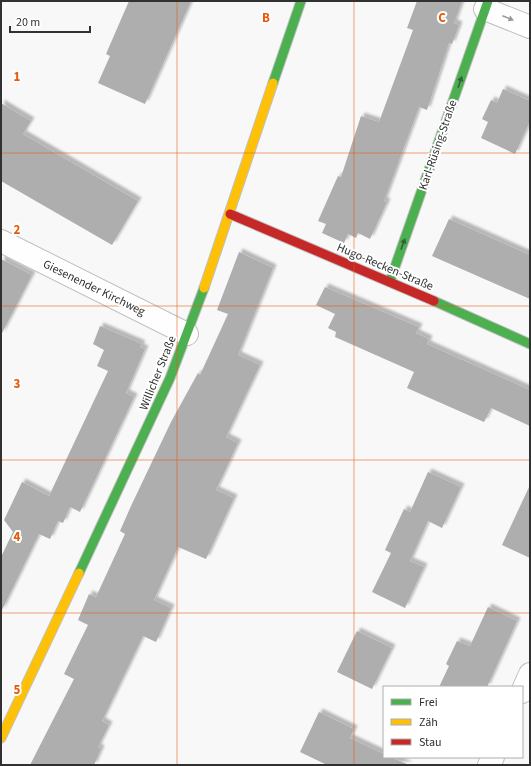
<svg xmlns="http://www.w3.org/2000/svg" width="531" height="766" font-family="'Source Sans 3',sans-serif">
<defs>
<filter id="shadow"><feDropShadow dx="3.5" dy="-3.5" stdDeviation="1" flood-color="#0004"/></filter>
</defs>
<rect width="100%" height="100%" fill="#f8f8f9"/>
<!-- building -->
<g fill="#aeaeae" filter="url(#shadow)">
<polygon points="129,1 191,1 145,104 98,83 110,56 106,54"/>
<polygon points="417,1 462,1 454,23 459,25 452,44 449,43 427,110 419,107 384,201 387,202 370,239 358,233 356,238 348,234 344,243 322,233 326,224 318,221 338,176 341,177 361,116 379,122 413,30 407,28"/>
<polygon points="503,89 530,101 530,121 515,154 481,138 488,122 482,119 491,100 497,103"/>
<polygon points="1,103 31,121 23,134 138,201 112,245 1,181"/>
<polygon points="449,219 530,255 530,299 432,256"/>
<polygon points="239,252 273,268 238,355 260,365 226,437 238,443 216,490 234,498 206,559 178,547 154,600 171,608 156,642 143,636 102,721 109,725 98,747 101,749 94,765 30,765 74,679 64,674 88,625 78,620 89,594 96,597 125,534 120,531 131,506 171,422 198,373 200,375 228,314 217,310"/>
<polygon points="1,259 32,275 1,335"/>
<polygon points="325,287 419,327 416,333 429,339 427,344 530,390 530,426 491,408 484,422 407,388 414,372 335,337 336,332 328,328 335,314 316,305"/>
<polygon points="100,326 142,344 140,347 145,349 126,393 134,397 80,512 70,507 63,523 58,521 50,539 39,534 1,612 1,557 13,532 4,520 22,482 49,496 108,371 97,366 104,350 93,344"/>
<polygon points="428,472 461,487 442,528 428,521 410,561 424,567 405,608 372,592 391,553 385,550 404,509 410,512"/>
<polygon points="530,485 530,558 502,545"/>
<polygon points="488,607 517,621 487,687 439,687 449,666 446,664 457,641 470,646"/>
<polygon points="357,631 392,648 372,689 337,672"/>
<polygon points="319,712 354,729 350,738 384,754 384,757 391,757 409,765 327,765 300,752"/>
</g>
<g fill="none" stroke-linecap="round" stroke-linejoin="round">
<!-- street casing -->
<g stroke="#c0c0c1" stroke-width="24">
<g id="street">
<polyline points="485,9 530,27"/>
<polyline points="1,241 187,334"/>
<polyline points="522,692 530,674"/>
<polyline points="489,765 493,757"/>
</g>
</g>
<!-- fast casing -->
<g stroke="#c0c0c1" stroke-width="11">
<g id="fast">
<polyline points="273,83 301,1"/>
<polyline points="390,281 488,1"/>
<polyline points="434,301 530,344"/>
<polyline points="79,573 170,378 204,288"/>
</g>
</g>
<!-- slow casing -->
<g stroke="#c0c0c1" stroke-width="11">
<g id="slow">
<polyline points="204,288 273,83"/>
<polyline points="1,738 79,573"/>
</g>
</g>
<!-- jam casing -->
<g stroke="#c0c0c1" stroke-width="11">
<polyline id="jam" points="230,214 434,301"/>
</g>
<!-- street -->
<use href="#street" stroke="#fefefe" stroke-width="22"/>
<!-- fast -->
<use href="#fast" stroke="#4caf50" stroke-width="9"/>
<!-- slow -->
<use href="#slow" stroke="#ffc107" stroke-width="9"/>
<!-- jam -->
<use href="#jam" stroke="#c62828" stroke-width="9"/>
</g>
<!-- one-way arrows -->
<defs><path id="oneway-solid" d="M-6-.8H1V-3.2L6.5 0L1 3.2V.8H-6Z"/></defs>
<use fill="#989898" href="#oneway-solid" transform="translate(508 18) rotate(22)"/>
<g fill="#3a5d3c">
<use href="#oneway-solid" transform="translate(460 82) rotate(-71)"/>
<use href="#oneway-solid" transform="translate(403 244) rotate(-70)"/>
</g>
<!-- grid -->
<path fill="none" stroke="#e8590c" stroke-width="1" stroke-opacity="0.55" d="M177 1V765M354 1V765M1 153H530M1 306H530M1 460H530M1 613H530"/>
<g text-anchor="middle" dominant-baseline="central" stroke-width="4" stroke-linejoin="round" paint-order="stroke">
<!-- street labels -->
<g font-size="12" fill="#313132" stroke="#fff">
<text transform="translate(438 145) rotate(-71)">Karl-Rüsing-Straße</text>
<text transform="translate(385 267) rotate(23)">Hugo-Recken-Straße</text>
<text transform="translate(94 288) rotate(26)">Giesenender Kirchweg</text>
<text transform="translate(158 373) rotate(-68)">Willicher Straße</text>
</g>
</g>
<g font-size="13" text-anchor="middle" font-weight="bold" fill="#e8590c" stroke="#fff" stroke-width="4" stroke-linejoin="round" paint-order="stroke">
<text x="266" y="22">B</text>
<text x="442" y="22">C</text>
<text x="17" y="81">1</text>
<text x="17" y="234">2</text>
<text x="17" y="388">3</text>
<text x="17" y="541">4</text>
<text x="17" y="694">5</text>
</g>
<!-- border -->
<rect width="531" height="766" fill="none" stroke="#313132" stroke-width="4"/>
<!-- legend -->
<rect x="383" y="686" width="140" height="72" fill="#ffffff" stroke="#adadad"/>
<rect x="391" y="699" width="20" height="6" fill="#4caf50" stroke="#adadad"/>
<text x="419" y="706" font-size="12" fill="#313132">Frei</text>
<rect x="391" y="719" width="20" height="6" fill="#ffc107" stroke="#adadad"/>
<text x="419" y="726" font-size="12" fill="#313132">Zäh</text>
<rect x="391" y="739" width="20" height="6" fill="#c62828" stroke="#adadad"/>
<text x="419" y="746" font-size="12" fill="#313132">Stau</text>
<!-- scale -->
<path d="M10 26v6h80v-6" fill="none" stroke="#313132" stroke-width="2"/>
<text x="16" y="26" font-size="12" fill="#313132" stroke="#ffffff" stroke-width="3" paint-order="stroke">20 m</text>
</svg>
